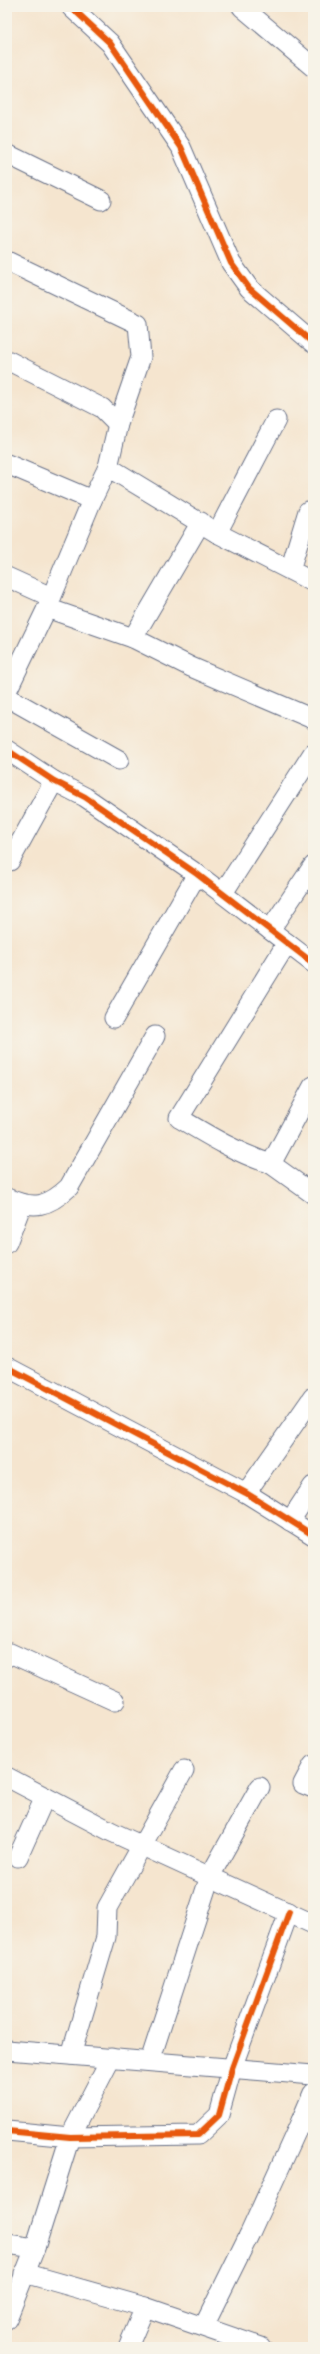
<svg xmlns="http://www.w3.org/2000/svg" width="320" height="2354" font-family="Vollkorn,serif">
<rect width="100%" height="100%" fill="#f7f3e8"/>
<filter id="ink" filterUnits="userSpaceOnUse"><feTurbulence type="fractalNoise" baseFrequency=".025" numOctaves="2"/><feDisplacementMap in="SourceGraphic" scale="8" xChannelSelector="R" yChannelSelector="G"/><feConvolveMatrix kernelMatrix="1 2 1 2 8 2 1 2 1" color-interpolation-filters="sRGB"/></filter>
<filter id="wash" filterUnits="userSpaceOnUse"><feTurbulence type="fractalNoise" baseFrequency=".012" numOctaves="4" result="noise"/><feDisplacementMap in="SourceGraphic" scale="16" xChannelSelector="R" yChannelSelector="G"/><feGaussianBlur stdDeviation="0.9" result="paint"/><feColorMatrix in="noise" values="0 0 0 0 0 0 0 0 0 0 0 0 0 0 0 0 0 1.4 0 .05"/><feComposite in="paint" operator="in"/></filter>
<g filter="url(#wash)">
<rect width="100%" height="100%" fill="#f5e5cf"/>
</g>
<g filter="url(#ink)">
<g fill="none" stroke-linecap="round" stroke-linejoin="round">
<!-- street casing -->
<g stroke="#676f86" stroke-width="21">
<g id="street">
<polyline points="71,7 110,43 181,147 231,263 249,288 313,343"/>
<polyline points="242,7 313,67"/>
<polyline points="7,154 101,200"/>
<polyline points="7,261 138,324 141,357 118,424 108,467"/>
<polyline points="7,360 102,408 118,424"/>
<polyline points="7,464 92,500 47,608 7,691"/>
<polyline points="92,500 108,467 217,533 313,582"/>
<polyline points="217,533 276,420"/>
<polyline points="290,570 308,511"/>
<polyline points="7,577 51,597"/>
<polyline points="47,608 133,638 191,667 313,719"/>
<polyline points="133,638 201,522"/>
<polyline points="7,697 119,760"/>
<polyline points="7,750 54,781 85,797 197,874 313,963"/>
<polyline points="7,860 10,861 54,781"/>
<polyline points="223,893 313,753"/>
<polyline points="270,930 313,866"/>
<polyline points="114,1018 197,874"/>
<polyline points="313,1086 271,1164 313,1194"/>
<path d="M271 1164C237 1153 209 1136 179 1118L287 943"/>
<path d="M7 1198C34 1210 48 1207 69 1187L155 1036"/>
<polyline points="7,1243 22,1204"/>
<polyline points="7,1367 246,1493 313,1535"/>
<polyline points="246,1493 313,1397"/>
<polyline points="290,1521 313,1486"/>
<polyline points="7,1657 10,1653 115,1701"/>
<polyline points="313,1765 303,1784 313,1788"/>
<polyline points="7,1777 112,1832 313,1924"/>
<polyline points="18,1857 45,1797"/>
<polyline points="7,2050 313,2075"/>
<polyline points="71,2055 106,1937 107,1908 184,1770"/>
<polyline points="150,2061 210,1876 260,1787"/>
<polyline points="301,2121 313,2093"/>
<polyline points="7,2131 70,2137 198,2135 219,2115 232,2068 289,1912"/>
<polyline points="7,2244 35,2248"/>
<polyline points="24,2273 145,2307 128,2347"/>
<polyline points="145,2307 261,2347"/>
<polyline points="7,2319 35,2248 70,2137 111,2058"/>
<polyline points="204,2326 250,2233 301,2121 313,2126"/>
</g>
</g>
<!-- street -->
<use href="#street" stroke="#fff" stroke-width="19"/>
<!-- cycleway casing -->
<g stroke="#f7f3e8" stroke-width="8">
<g id="cycleway">
<polyline points="71,7 110,43 181,147 231,263 249,288 313,343"/>
<polyline points="7,750 54,781 85,797 197,874 313,963"/>
<polyline points="7,1367 246,1493 313,1535"/>
<polyline points="7,2131 70,2137 198,2135 219,2115 232,2068 289,1912"/>
</g>
</g>
<!-- cycleway -->
<use href="#cycleway" stroke="#e8590c" stroke-width="6"/>
</g>
</g>
<!-- margin -->
<rect width="320" height="2354" fill="none" stroke="#f7f3e8" stroke-width="24"/>
</svg>
